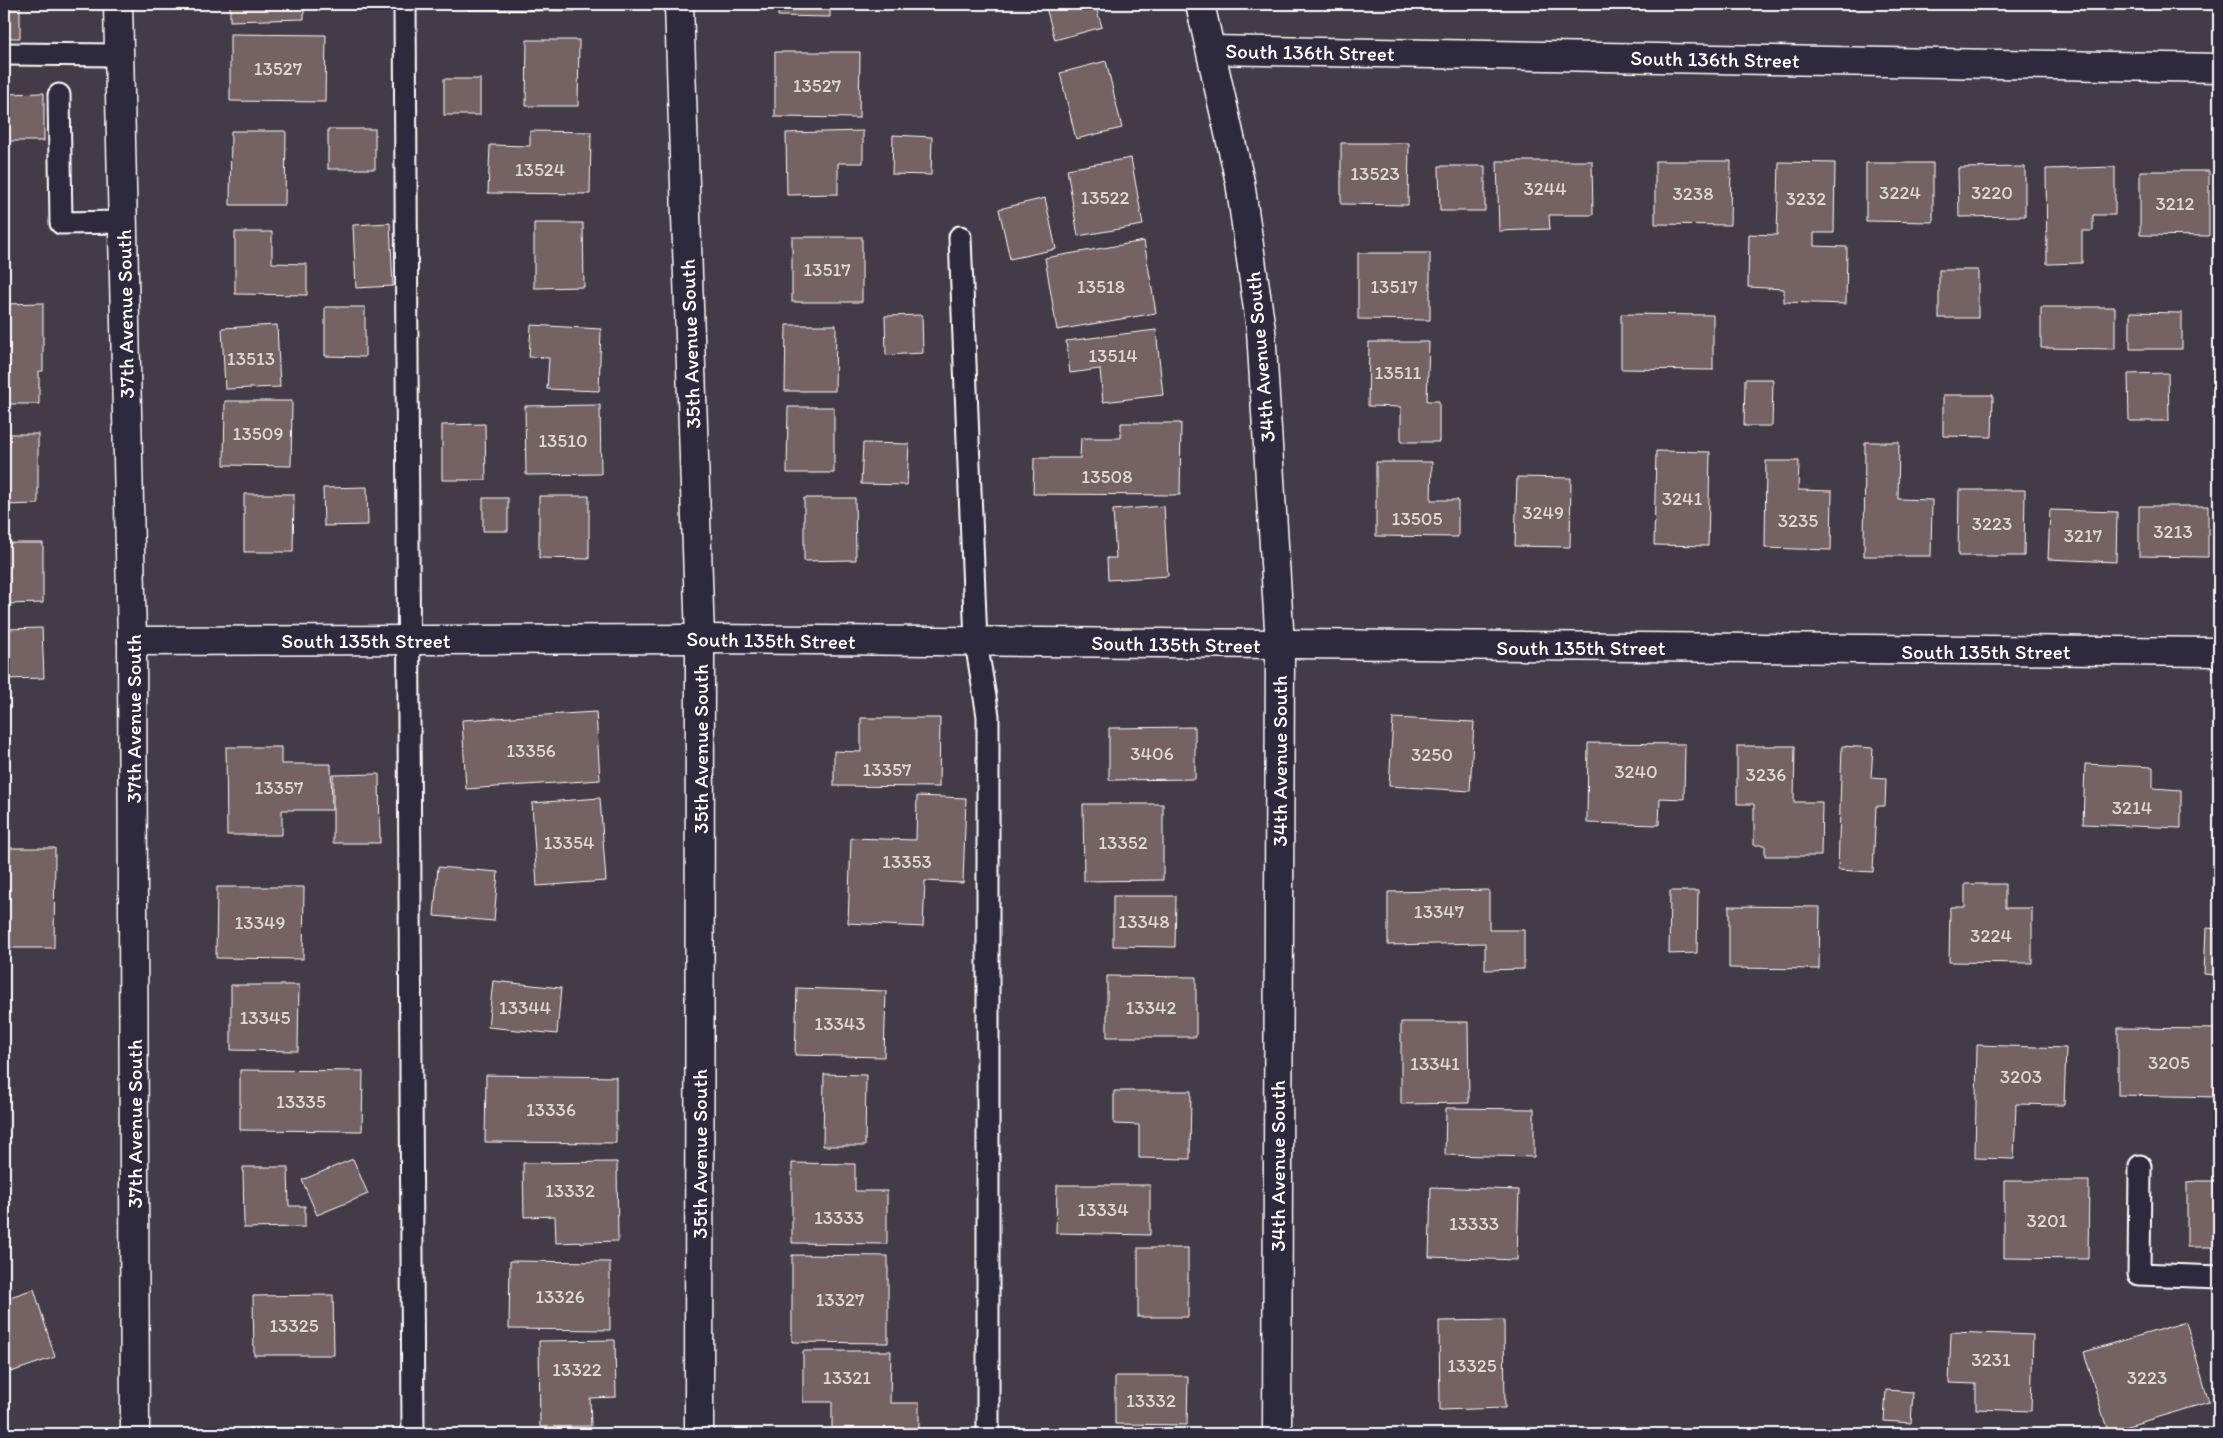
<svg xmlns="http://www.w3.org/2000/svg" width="2223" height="1438" font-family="Itim,sans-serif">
<rect width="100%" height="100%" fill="#443b48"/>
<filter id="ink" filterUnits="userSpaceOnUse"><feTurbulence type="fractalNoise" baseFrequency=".02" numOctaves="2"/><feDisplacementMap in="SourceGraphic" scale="10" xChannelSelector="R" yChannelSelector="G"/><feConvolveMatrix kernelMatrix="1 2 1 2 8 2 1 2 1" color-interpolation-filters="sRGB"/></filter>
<g filter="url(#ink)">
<!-- building -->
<g fill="#756262" stroke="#fff">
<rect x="4" y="4" width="16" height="34"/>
<polygon points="230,4 304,4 304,19 230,21"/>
<polygon points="333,4 388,4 388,6 333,5"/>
<polygon points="468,4 576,4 575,11 468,10"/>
<polygon points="778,4 830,4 830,17 778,16"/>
<polygon points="1045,4 1095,4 1102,27 1055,40"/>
<polygon points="230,34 326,35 325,102 230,101"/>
<polygon points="527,40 579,40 578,106 526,106"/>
<polygon points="775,52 860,52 859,118 775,117"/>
<polygon points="1106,61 1122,128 1076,139 1060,73"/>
<rect x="444" y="79" width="36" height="36"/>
<polygon points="44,93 44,141 4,141 4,94"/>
<rect x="328" y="129" width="47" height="40"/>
<polygon points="231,131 286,131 285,205 230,205"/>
<polygon points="530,131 591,132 590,194 488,193 490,145 530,146"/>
<polygon points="863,131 863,163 838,163 838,194 787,195 786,133"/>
<polygon points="893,135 932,137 931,175 892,174"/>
<polygon points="1341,143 1409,143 1408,205 1341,204"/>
<polygon points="1131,158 1143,225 1078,236 1067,169"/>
<polygon points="1497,161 1592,161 1593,215 1549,215 1550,229 1499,231"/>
<polygon points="1655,161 1731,161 1730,225 1655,224"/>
<polygon points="1779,162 1835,163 1834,233 1814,233 1814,246 1847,247 1846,304 1784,302 1784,289 1748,287 1749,234 1777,235"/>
<polygon points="1866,163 1933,163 1933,222 1866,221"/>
<polygon points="1439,166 1485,166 1485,211 1440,211"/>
<polygon points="2025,167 2025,216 1959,217 1958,168"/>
<polygon points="2115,167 2115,215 2093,215 2093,231 2082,231 2082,263 2047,264 2046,169"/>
<polygon points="2140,171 2209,171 2209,236 2140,235"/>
<polygon points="1045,198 1056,249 1010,259 999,209"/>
<polygon points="390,223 393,286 356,288 353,225"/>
<polygon points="534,223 583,223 584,287 534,288"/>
<polygon points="235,232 272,232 272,263 307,264 307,295 235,294"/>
<rect x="792" y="237" width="70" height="65"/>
<polygon points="1144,241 1156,313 1057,330 1045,258"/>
<polygon points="1358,253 1430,253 1430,320 1358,319"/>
<rect x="1939" y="270" width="39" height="48"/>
<polygon points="43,303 43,371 39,371 39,404 4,404 4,304"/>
<polygon points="325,307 365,307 365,357 325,356"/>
<polygon points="2041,307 2115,307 2115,349 2041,348"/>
<polygon points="2130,312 2182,313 2182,349 2130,349"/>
<polygon points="1621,314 1713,315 1713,370 1621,369"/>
<polygon points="922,315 923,353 886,355 885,316"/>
<polygon points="277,325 280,387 225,389 222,328"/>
<polygon points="531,325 601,329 599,391 547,389 549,358 529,357"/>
<polygon points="786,325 836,325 835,391 785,391"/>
<polygon points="1156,330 1163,395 1103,402 1100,369 1070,373 1066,341"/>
<polygon points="1369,342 1429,342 1427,401 1439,401 1439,442 1401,442 1401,407 1368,406"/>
<polygon points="2168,373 2169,421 2129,421 2128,374"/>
<polygon points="1745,379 1773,379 1772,426 1744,426"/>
<polygon points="1943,395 1993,395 1992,437 1943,436"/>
<polygon points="225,401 292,401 291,466 224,465"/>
<polygon points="600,405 601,474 526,475 525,406"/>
<polygon points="788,407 834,407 834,473 787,473"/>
<polygon points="1121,423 1181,423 1180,495 1033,494 1034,458 1080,458 1081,438 1121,438"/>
<polygon points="485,424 486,480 442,480 442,425"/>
<polygon points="4,434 38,434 38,504 4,505"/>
<polygon points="1865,442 1899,442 1898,499 1932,500 1931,556 1864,556"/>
<polygon points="863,443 909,444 907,485 861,484"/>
<polygon points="1656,451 1710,452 1708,546 1654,545"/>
<polygon points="1766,461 1799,461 1798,490 1832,491 1831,550 1765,548"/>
<polygon points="1376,462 1432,462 1431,500 1458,500 1458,537 1376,536"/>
<polygon points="1517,477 1571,478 1570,547 1515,546"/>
<polygon points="367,487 368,525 324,526 323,488"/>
<polygon points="1959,490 2025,490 2024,556 1958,556"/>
<polygon points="244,494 294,494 293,552 244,552"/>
<polygon points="539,496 589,496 589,559 539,558"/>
<rect x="483" y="498" width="25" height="33"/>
<polygon points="804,498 855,498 856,560 804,561"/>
<polygon points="1164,506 1168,576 1108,580 1107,558 1116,558 1113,510"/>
<polygon points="2139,506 2208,506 2208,557 2139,556"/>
<polygon points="2050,510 2117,512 2116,562 2048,559"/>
<polygon points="4,543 43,543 43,603 4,604"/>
<polygon points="42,628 44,678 4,679 4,629"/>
<polygon points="596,712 600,780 466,789 462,720"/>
<polygon points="861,718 940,718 939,787 834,786 834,751 861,752"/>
<polygon points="1393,718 1474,722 1470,791 1389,786"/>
<polygon points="1195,727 1195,779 1109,780 1109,728"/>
<polygon points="1588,743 1685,744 1684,799 1660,798 1659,825 1587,823"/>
<polygon points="1737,746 1795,746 1794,802 1822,802 1821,856 1765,856 1765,845 1754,845 1754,804 1737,804"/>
<polygon points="1842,746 1873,748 1871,778 1886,779 1885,806 1876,806 1873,872 1838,870"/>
<polygon points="226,747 281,747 281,764 331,764 332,810 282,810 282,835 227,835"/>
<polygon points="2085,764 2153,767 2153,788 2181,790 2181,828 2083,824"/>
<polygon points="379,774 380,843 333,843 333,775"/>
<polygon points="2215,793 2219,793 2219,832 2217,832"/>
<polygon points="917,796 966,798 963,883 925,881 923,927 848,923 851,838 916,840"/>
<polygon points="600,798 606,881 537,886 532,803"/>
<polygon points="1083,804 1163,804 1163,880 1084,881"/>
<polygon points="4,848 55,848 54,948 4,948"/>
<polygon points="438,867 498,872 494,921 434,916"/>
<polygon points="1965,884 2005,884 2005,908 2032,908 2032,963 1949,962 1950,907 1965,907"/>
<polygon points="217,887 304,887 303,959 216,958"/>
<polygon points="1489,890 1489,930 1524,930 1524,969 1485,970 1485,943 1388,945 1388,892"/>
<polygon points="1670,891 1698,891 1697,953 1669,954"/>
<polygon points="1113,896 1176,896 1175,947 1113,946"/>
<polygon points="1729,906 1820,907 1819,969 1729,968"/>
<polygon points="2206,928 2219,929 2219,975 2204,974"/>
<polygon points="1107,976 1196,977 1196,1037 1107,1037"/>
<polygon points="493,981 561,988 557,1034 488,1027"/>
<polygon points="231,985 299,985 298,1051 231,1050"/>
<polygon points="797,988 886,991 884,1057 795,1055"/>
<polygon points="1401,1022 1468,1022 1469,1103 1401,1104"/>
<polygon points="2118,1028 2219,1029 2219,1097 2118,1095"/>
<polygon points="1977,1045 2066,1048 2064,1105 2016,1104 2014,1159 1975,1158"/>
<polygon points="240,1070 363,1071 362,1131 240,1130"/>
<polygon points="824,1074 866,1075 865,1146 823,1146"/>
<polygon points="486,1075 616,1077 616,1143 485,1142"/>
<polygon points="1114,1091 1191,1091 1190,1159 1139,1158 1139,1125 1114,1124"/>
<polygon points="1446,1108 1534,1109 1534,1157 1445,1155"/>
<polygon points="353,1159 368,1194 317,1215 302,1180"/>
<polygon points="617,1162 618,1241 556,1243 555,1216 524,1217 523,1163"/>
<polygon points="792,1163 855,1164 855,1191 887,1191 887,1244 792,1243"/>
<polygon points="243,1167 288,1167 289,1206 305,1206 305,1227 244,1228"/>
<polygon points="2004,1181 2089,1181 2088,1259 2004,1258"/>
<polygon points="2198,1181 2219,1181 2219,1247 2187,1247 2187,1182"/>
<polygon points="1057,1185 1150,1185 1150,1235 1056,1233"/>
<polygon points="1431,1187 1519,1190 1517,1260 1429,1257"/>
<rect x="1138" y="1248" width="50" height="69"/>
<polygon points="792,1255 888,1256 888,1343 792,1342"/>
<polygon points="510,1261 610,1262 610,1330 509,1329"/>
<polygon points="34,1289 55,1357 11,1372 4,1349 4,1336 9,1334 4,1317 4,1299"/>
<polygon points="333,1295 334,1355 254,1355 253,1296"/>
<polygon points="1504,1320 1505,1408 1440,1410 1439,1321"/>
<polygon points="2186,1322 2209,1402 2108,1432 2084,1352"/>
<polygon points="1951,1332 2033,1335 2031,1411 1976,1409 1976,1384 1949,1383"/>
<polygon points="615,1340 616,1397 590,1398 591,1426 540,1427 539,1341"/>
<polygon points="803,1351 891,1351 890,1403 919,1403 919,1428 832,1428 832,1402 803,1402"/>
<polygon points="1115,1376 1188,1376 1187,1425 1115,1424"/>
<polygon points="1886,1390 1913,1392 1911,1423 1884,1421"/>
<rect x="249" y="1428" width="53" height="6"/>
<polygon points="1530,1433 1530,1434 1448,1434"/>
</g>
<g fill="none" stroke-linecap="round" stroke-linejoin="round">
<!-- service casing -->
<g stroke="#fff" stroke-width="25">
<g id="service">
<polyline points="405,4 413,1434"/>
<polyline points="4,54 119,55"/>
<polyline points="59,95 61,223 123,222"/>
<polyline points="960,237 976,642 988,716 988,1434"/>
<polyline points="2140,1166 2139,1274 2219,1277"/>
</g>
</g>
<!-- minor casing -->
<g stroke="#fff" stroke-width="31">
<g id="minor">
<polyline points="118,4 132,641 135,1434"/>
<polyline points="679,4 700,639 699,1434"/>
<polyline points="1200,4 1240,182 1261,330 1280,645 1277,1434"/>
<polyline points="1211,50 2219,68"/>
<polyline points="132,641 700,639 2219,652"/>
</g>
</g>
<!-- service -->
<use href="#service" stroke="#2f2a3d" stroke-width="21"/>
<!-- minor -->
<use href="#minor" stroke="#2f2a3d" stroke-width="28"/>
</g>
</g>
<g text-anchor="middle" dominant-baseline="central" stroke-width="5" stroke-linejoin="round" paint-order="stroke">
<!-- number labels -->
<g font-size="19" fill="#dcd8d8">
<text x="278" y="68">13527</text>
<text x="817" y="85">13527</text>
<text x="540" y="169">13524</text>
<text x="1375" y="173">13523</text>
<text x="1545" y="188">3244</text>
<text x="1900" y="192">3224</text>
<text x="1992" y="192">3220</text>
<text x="1693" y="193">3238</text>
<text x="1105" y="197">13522</text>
<text x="1806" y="198">3232</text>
<text x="2175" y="203">3212</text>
<text x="827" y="269">13517</text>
<text x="1101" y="286">13518</text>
<text x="1394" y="286">13517</text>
<text x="1113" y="355">13514</text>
<text x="251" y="358">13513</text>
<text x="1398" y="372">13511</text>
<text x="258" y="433">13509</text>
<text x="563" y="440">13510</text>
<text x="1107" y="476">13508</text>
<text x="1682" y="498">3241</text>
<text x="1543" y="512">3249</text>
<text x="1417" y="518">13505</text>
<text x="1798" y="520">3235</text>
<text x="1992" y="523">3223</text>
<text x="2173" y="531">3213</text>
<text x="2083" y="535">3217</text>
<text x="531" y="750">13356</text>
<text x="1152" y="753">3406</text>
<text x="1432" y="754">3250</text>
<text x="887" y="769">13357</text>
<text x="1636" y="771">3240</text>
<text x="1766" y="774">3236</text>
<text x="279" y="787">13357</text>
<text x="2132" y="807">3214</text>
<text x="569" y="842">13354</text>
<text x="1123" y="842">13352</text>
<text x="907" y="861">13353</text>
<text x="1439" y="911">13347</text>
<text x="1144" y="921">13348</text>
<text x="260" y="922">13349</text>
<text x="1991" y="935">3224</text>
<text x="525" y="1007">13344</text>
<text x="1151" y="1007">13342</text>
<text x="265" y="1017">13345</text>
<text x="840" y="1023">13343</text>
<text x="2169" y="1062">3205</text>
<text x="1435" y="1063">13341</text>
<text x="2021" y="1076">3203</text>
<text x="301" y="1101">13335</text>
<text x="551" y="1109">13336</text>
<text x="570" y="1190">13332</text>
<text x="1103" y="1209">13334</text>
<text x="839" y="1217">13333</text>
<text x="2047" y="1220">3201</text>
<text x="1474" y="1223">13333</text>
<text x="560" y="1296">13326</text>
<text x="840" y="1299">13327</text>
<text x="294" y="1325">13325</text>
<text x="1991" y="1359">3231</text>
<text x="1472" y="1365">13325</text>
<text x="577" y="1369">13322</text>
<text x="847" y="1377">13321</text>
<text x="2147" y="1377">3223</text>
<text x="1151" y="1400">13332</text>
</g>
<!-- street labels -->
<g font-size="21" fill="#fff" stroke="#2f2a3d">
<text transform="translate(1310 52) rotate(1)">South 136th Street</text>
<text transform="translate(1715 59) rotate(1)">South 136th Street</text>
<text transform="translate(125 314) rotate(-91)">37th Avenue South</text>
<text transform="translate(690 344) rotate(-92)">35th Avenue South</text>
<text transform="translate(1260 357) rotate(-95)">34th Avenue South</text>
<text x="366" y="640">South 135th Street</text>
<text transform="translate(771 640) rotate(1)">South 135th Street</text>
<text transform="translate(1176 644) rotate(1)">South 135th Street</text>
<text x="1581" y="647">South 135th Street</text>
<text x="1986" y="651">South 135th Street</text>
<text transform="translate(133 719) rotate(-90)">37th Avenue South</text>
<text transform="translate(700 749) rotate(-90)">35th Avenue South</text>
<text transform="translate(1279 761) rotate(-90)">34th Avenue South</text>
<text transform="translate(134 1124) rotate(-90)">37th Avenue South</text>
<text transform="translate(699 1154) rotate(-90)">35th Avenue South</text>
<text transform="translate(1277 1166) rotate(-90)">34th Avenue South</text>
</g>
</g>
<!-- margin -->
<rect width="2223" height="1438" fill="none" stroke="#2f2a3d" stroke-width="20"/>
<rect x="10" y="10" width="2203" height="1418" fill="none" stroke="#fff" stroke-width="2" filter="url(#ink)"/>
</svg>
